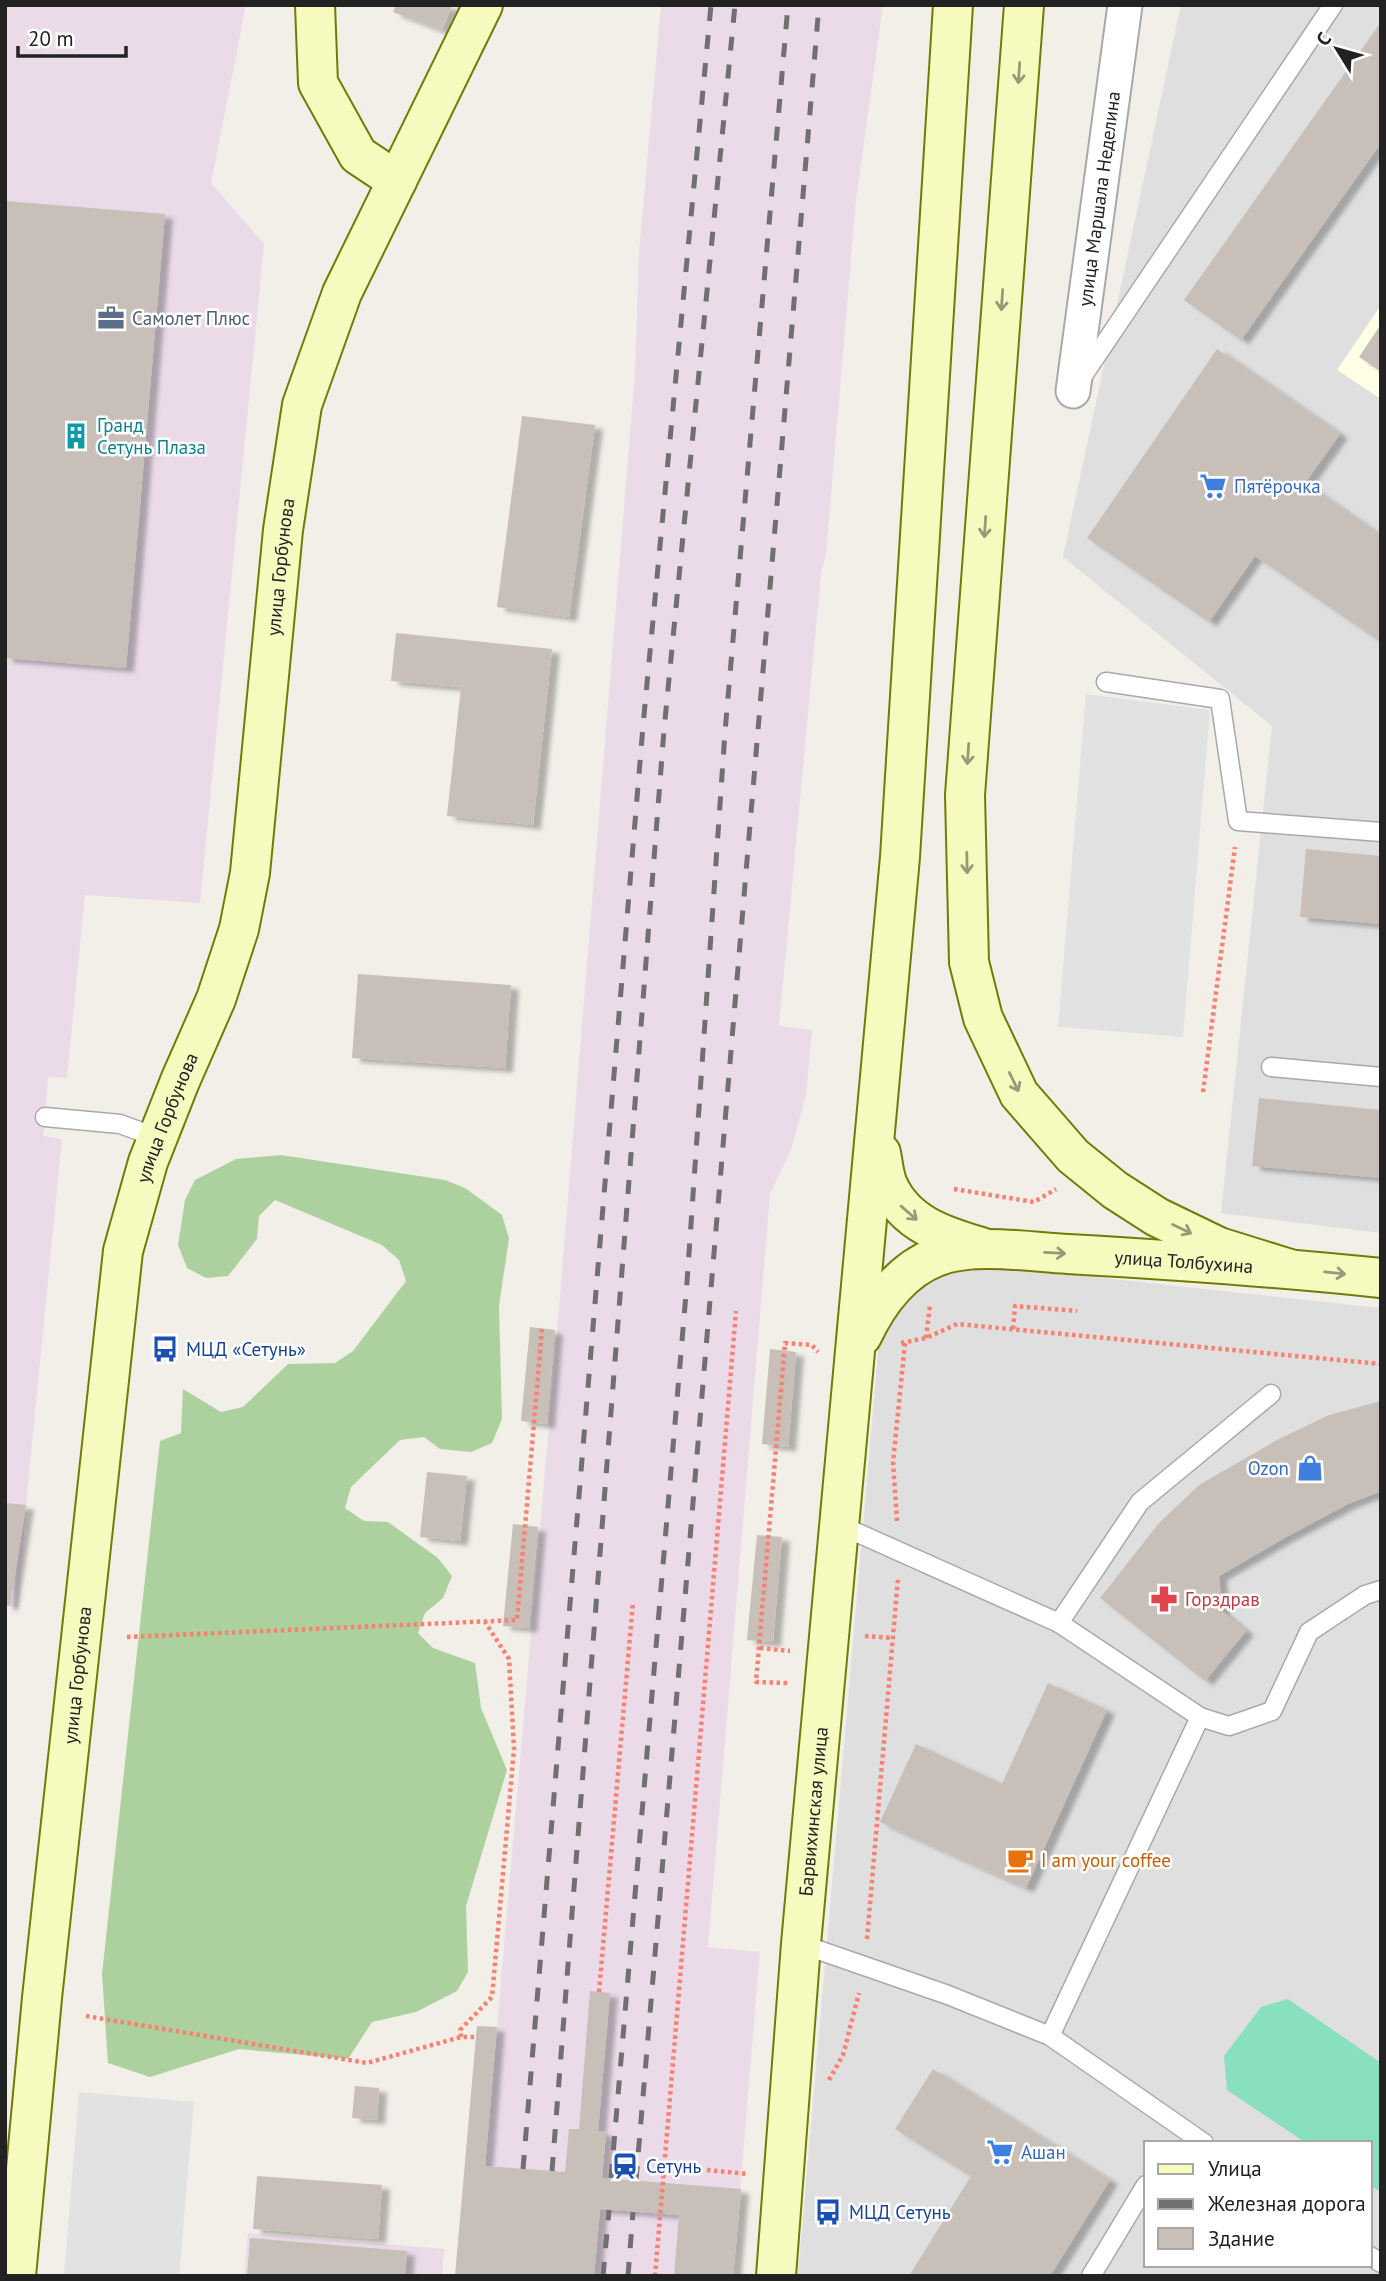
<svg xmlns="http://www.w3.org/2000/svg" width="1386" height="2281" font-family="'PT Sans',sans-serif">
<defs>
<filter id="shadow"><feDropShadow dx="8" dy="4.5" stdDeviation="2" flood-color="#0004"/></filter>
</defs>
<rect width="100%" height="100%" fill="#f2efe9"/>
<!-- residential -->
<g fill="#e0dfdf" fill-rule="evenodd">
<polygon points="1181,5 1381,5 1381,1233 1221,1213 1272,726 1063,557"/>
<path d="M952 1265 1001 1267 1381 1308V2276H798L879 1342 900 1294ZM1146 2143H1370V2265H1146Z"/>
</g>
<!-- industrial -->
<g fill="#ebdbe8">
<polygon points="5,5 246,5 211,183 264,244 200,903 85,895 67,1078 48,1077 43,1136 62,1139 26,1505 19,1607 5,1606"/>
<polygon points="661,5 883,5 856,200 826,554 821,574 779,1026 812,1030 806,1095 791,1150 770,1194 708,1947 760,1952 733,2276 455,2276 477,2026 497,2027 558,1321 635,372 639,253"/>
<polygon points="248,2233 444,2249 442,2276 244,2276"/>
</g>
<!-- education -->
<polygon fill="#ffffe5" points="1381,305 1381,399 1337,370"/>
<!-- forest -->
<polygon fill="#add19e" points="281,1155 445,1180 465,1188 502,1215 509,1238 499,1306 502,1419 492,1443 471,1452 440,1449 424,1437 400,1440 351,1487 345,1508 364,1521 388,1522 438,1558 452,1576 443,1598 425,1613 418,1633 433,1648 475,1663 481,1708 507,1770 466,1906 468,1972 457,1991 416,2012 372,2022 348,2059 239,2049 150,2077 108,2063 102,1974 160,1441 181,1433 183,1389 221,1412 243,1407 288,1364 335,1363 353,1351 406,1281 399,1260 382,1245 275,1200 259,1216 257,1239 228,1276 206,1278 187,1268 178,1245 185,1200 195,1180 236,1159"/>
<!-- pitch -->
<polygon fill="#88e0be" points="1288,1999 1381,2063 1381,2192 1370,2185 1370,2143 1306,2143 1227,2090 1224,2056 1261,2007"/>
<!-- parking -->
<g fill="#e2e2e2">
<polygon points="1086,694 1210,710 1183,1037 1058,1027"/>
<polygon points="79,2092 194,2102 179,2276 64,2276"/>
</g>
<!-- building -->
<g fill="#c7bfb8" filter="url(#shadow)">
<polygon points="396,5 452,5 442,31 393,12"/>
<polygon points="1381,22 1381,143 1241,340 1184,300"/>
<polygon points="5,201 165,214 126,668 5,658"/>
<polygon points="1381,324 1381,372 1359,357"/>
<polygon points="1217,349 1340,434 1305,483 1381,536 1379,641 1255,556 1209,622 1087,538"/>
<polygon points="522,416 595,425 569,617 497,607"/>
<polygon points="396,633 552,649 533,825 447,816 461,687 391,681"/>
<polygon points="1306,849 1381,856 1381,924 1300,917"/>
<polygon points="358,974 511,985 505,1068 352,1058"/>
<polygon points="1259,1098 1381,1110 1381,1178 1252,1166"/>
<polygon points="530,1327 555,1330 547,1424 521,1421"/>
<polygon points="770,1349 796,1352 788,1447 762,1444"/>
<polygon points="1381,1401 1381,1491 1348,1504 1286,1537 1219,1576 1222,1611 1246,1631 1205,1681 1100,1598 1159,1523 1199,1485 1277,1440 1329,1415"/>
<polygon points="427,1472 467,1476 460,1541 420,1537"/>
<polygon points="5,1503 26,1505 10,1606 5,1605"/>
<polygon points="513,1524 538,1527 529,1628 503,1626"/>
<polygon points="757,1535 782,1537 773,1642 747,1640"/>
<polygon points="1048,1683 1107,1710 1026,1888 880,1822 916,1744 1002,1784"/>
<polygon points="590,1991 610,1993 598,2131 606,2132 602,2178 741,2189 733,2276 674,2276 679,2215 600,2209 594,2276 455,2276 477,2026 497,2027 485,2166 565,2172 569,2129 579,2129"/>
<polygon points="933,2069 1110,2180 1050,2276 909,2276 971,2176 895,2129"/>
<polygon points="355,2086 379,2088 377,2120 352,2118"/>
<polygon points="257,2176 382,2185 378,2239 253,2229"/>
<polygon points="250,2238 407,2251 405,2276 247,2276"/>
</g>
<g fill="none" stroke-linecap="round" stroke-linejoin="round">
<!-- lane casing -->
<g stroke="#a9a9a9" stroke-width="21">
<g id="lane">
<polyline points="1080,380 1333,5"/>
<polyline points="1106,682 1220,699 1238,821 1381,832"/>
<polyline points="1271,1067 1381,1077"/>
<polyline points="45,1117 120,1124 158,1138"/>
<polyline points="840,1525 1059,1623 1200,1717 1229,1726 1272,1711 1309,1632 1365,1595 1381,1590"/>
<polyline points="1059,1623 1140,1502 1271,1394"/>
<polyline points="801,1944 948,1995 1050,2036 1204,2143"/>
<polyline points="1050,2036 1200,1717"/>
<polyline points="1370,2256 1381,2263"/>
<polyline points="1091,2276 1146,2185"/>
</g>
</g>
<!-- street casing -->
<g stroke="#a9a9a9" stroke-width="37">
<g id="street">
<path id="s1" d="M1073 391 1125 5"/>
</g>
</g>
<!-- secondary casing -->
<g stroke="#707d05" stroke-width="42">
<g id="secondary">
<polyline points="315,5 318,83 358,155 397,181"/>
<polyline points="1024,5 965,795 969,962 983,1018 1019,1094 1073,1156 1115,1190 1157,1217 1219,1247 1290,1269"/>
<path d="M881 1153C883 1163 884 1176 888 1185 905 1224 944 1236 981 1247"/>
<path id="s2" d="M862 1336C878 1302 900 1271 936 1257 972 1242 1029 1252 1068 1254 1173 1260 1277 1267 1381 1278"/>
<path id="s3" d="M16 2276 42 1998 123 1251 148 1162 180 1081 216 999 239 929 250 873 283 530 302 405 342 293 483 5"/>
<path id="s4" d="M776 2276 801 1944 900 857 953 5"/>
</g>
</g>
<!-- path -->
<g stroke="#fa8072" stroke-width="4.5" stroke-dasharray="3.5 3.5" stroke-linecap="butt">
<polyline points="1203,1092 1235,847"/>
<polyline points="954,1189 1034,1202 1056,1189"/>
<polyline points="1013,1329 1015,1306 1077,1311"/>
<polyline points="926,1338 930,1305"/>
<polyline points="901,1343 926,1338 957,1324 1381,1364"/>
<polyline points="897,1521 893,1462 905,1343"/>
<polyline points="865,1636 893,1638"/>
<polyline points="127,1637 517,1620 542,1329"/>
<polyline points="760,1648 790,1651"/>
<polyline points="787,1683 756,1682 785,1343 812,1345 818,1352"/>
<polyline points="867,1939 898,1578"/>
<polyline points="599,1992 633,1602"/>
<polyline points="86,2016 367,2063 461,2037 475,2037"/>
<polyline points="461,2037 460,2030 492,1997 514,1749 509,1659 485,1622"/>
<polyline points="829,2080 843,2055 859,1993"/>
<polyline points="707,2170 748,2174"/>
<polyline points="655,2276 736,1311"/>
</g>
<!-- lane -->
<use href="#lane" stroke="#fff" stroke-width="18"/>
<!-- street -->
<use href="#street" stroke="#fff" stroke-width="33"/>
<!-- secondary -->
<use href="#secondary" stroke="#f7fabf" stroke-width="38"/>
<!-- rail -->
<g stroke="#707070" stroke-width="5" stroke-dasharray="14 14" stroke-linecap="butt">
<polyline points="523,2169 643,726 711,5"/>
<polyline points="552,2171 664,730 735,5"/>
<polyline points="611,2178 687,1282 725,732 788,5"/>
<polyline points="636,2180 819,5"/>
<polyline points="603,2276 609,2210"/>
<polyline points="628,2276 633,2212"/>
</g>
</g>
<!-- one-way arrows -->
<defs><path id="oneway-shaft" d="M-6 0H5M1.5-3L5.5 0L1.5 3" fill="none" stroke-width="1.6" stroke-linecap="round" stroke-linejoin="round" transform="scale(1.75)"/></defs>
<g stroke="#979978">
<use href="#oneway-shaft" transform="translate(1019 73) rotate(94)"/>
<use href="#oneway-shaft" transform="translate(1002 300) rotate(94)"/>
<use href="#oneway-shaft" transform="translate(985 527) rotate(94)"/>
<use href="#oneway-shaft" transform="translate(968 754) rotate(94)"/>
<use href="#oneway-shaft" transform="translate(967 863) rotate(89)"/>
<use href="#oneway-shaft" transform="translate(1014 1082) rotate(64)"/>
<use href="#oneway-shaft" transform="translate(909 1213) rotate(41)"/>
<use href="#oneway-shaft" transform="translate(1182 1229) rotate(26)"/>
<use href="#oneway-shaft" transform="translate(1055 1253) rotate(3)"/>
<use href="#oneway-shaft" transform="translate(1335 1273) rotate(6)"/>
</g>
<!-- icons -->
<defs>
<g id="office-bare" transform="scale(2.1)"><path d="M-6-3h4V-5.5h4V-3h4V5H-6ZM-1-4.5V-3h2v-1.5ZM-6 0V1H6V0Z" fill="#5c6f8a" stroke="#fff" stroke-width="2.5" paint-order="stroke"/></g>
<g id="building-bare" transform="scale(2.1)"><path d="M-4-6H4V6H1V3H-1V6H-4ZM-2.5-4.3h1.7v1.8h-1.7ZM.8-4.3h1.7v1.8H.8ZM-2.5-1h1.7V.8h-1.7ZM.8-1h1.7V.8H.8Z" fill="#0f9aa8" stroke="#fff" stroke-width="2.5" paint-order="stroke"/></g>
<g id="supermarket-bare" transform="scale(2.1)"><path d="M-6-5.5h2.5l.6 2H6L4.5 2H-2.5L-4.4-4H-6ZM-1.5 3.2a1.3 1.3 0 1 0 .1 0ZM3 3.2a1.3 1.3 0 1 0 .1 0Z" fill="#3f7fe0" stroke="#fff" stroke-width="2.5" paint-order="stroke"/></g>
<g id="bus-bare" transform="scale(2.1)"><path d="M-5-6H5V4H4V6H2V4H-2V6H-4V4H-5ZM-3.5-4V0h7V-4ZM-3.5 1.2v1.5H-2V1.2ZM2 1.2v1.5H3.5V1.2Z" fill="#1a4fb4" stroke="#fff" stroke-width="2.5" paint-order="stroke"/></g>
<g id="shop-bare" transform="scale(2.1)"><path d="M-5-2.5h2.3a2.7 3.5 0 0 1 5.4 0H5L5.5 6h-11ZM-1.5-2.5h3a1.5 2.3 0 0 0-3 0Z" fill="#3f7fe0" stroke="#fff" stroke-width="2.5" paint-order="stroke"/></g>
<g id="pharmacy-bare" transform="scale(2.1)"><path d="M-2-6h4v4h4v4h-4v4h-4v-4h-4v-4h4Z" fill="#e0444e" stroke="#fff" stroke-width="2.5" paint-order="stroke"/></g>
<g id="cafe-bare" transform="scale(2.1)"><path d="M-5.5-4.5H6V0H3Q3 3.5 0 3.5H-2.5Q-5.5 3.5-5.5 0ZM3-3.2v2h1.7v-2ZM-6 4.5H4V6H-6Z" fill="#e8710a" stroke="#fff" stroke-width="2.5" paint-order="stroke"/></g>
<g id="station-bare" transform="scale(2.1)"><path d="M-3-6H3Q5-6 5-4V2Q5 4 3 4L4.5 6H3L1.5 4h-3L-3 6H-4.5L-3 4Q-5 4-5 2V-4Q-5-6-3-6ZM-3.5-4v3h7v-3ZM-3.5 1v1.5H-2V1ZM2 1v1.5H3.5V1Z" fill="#1a4fb4" stroke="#fff" stroke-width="2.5" paint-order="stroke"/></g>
</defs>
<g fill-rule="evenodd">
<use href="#office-bare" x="111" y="318"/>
<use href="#building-bare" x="76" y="436"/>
<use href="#supermarket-bare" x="1213" y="486"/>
<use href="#bus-bare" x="165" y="1349"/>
<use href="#shop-bare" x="1310" y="1468"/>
<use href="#pharmacy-bare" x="1164" y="1599"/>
<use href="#cafe-bare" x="1020" y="1860"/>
<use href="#supermarket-bare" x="1000" y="2152"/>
<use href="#station-bare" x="625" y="2166"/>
<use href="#bus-bare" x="828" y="2212"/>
</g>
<g text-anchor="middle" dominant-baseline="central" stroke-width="5" stroke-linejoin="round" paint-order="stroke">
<!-- street labels -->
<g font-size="19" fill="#222" stroke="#fff">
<text stroke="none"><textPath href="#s1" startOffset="194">улица Маршала Неделина</textPath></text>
<text stroke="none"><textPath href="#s3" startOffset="1738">улица Горбунова</textPath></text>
<text stroke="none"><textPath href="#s3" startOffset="1171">улица Горбунова</textPath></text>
<text stroke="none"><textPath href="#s2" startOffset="360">улица Толбухина</textPath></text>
<text stroke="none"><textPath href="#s3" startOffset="604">улица Горбунова</textPath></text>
<text stroke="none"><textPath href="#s4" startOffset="466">Барвихинская улица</textPath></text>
</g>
<!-- service labels -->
<g font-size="19" fill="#4e5e75" stroke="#fff" text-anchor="start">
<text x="132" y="318">Самолет Плюс</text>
</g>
<!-- culture labels -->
<g font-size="19" fill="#0d838f" stroke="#fff" text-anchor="start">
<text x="97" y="425">Гранд<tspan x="97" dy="22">Сетунь Плаза</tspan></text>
</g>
<!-- shop labels -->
<g font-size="19" fill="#366cbe" stroke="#fff" text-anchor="start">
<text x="1234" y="486">Пятёрочка</text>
<text x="1289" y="1468" text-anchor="end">Ozon</text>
<text x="1021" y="2152">Ашан</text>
</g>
<!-- transit labels -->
<g font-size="19" fill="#164399" stroke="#fff" text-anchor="start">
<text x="186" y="1349">МЦД «Сетунь»</text>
<text x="646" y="2166">Сетунь</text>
<text x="849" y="2212">МЦД Сетунь</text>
</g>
<!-- health labels -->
<g font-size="19" fill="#be3a42" stroke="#fff" text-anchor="start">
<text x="1185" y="1599">Горздрав</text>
</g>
<!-- food labels -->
<g font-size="19" fill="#c56008" stroke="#fff" text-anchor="start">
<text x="1041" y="1860">I am your coffee</text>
</g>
</g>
<!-- border -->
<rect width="1386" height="2281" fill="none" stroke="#222222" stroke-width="14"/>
<!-- legend -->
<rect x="1144" y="2141" width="228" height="126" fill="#ffffff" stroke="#a7a7a7" stroke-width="2"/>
<rect x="1158" y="2164" width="35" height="10" fill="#f7fabf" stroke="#a7a7a7" stroke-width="2"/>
<text x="1208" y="2176" font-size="21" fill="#222222">Улица</text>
<rect x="1158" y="2199" width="35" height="10" fill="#707070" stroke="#a7a7a7" stroke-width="2"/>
<text x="1208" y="2211" font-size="21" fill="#222222">Железная дорога</text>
<rect x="1158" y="2228" width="35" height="21" fill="#c7bfb8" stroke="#a7a7a7" stroke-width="2"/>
<text x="1208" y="2246" font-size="21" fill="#222222">Здание</text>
<!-- north arrow -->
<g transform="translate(1337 49) rotate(307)" stroke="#ffffff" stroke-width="5" paint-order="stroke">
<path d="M0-5L12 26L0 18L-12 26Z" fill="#222222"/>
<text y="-10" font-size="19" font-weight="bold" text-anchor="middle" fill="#222222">С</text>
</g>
<!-- scale -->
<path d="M18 46v10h108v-10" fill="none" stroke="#222222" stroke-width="3.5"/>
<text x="28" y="46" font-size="21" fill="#222222" stroke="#ffffff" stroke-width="5" paint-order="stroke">20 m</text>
</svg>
